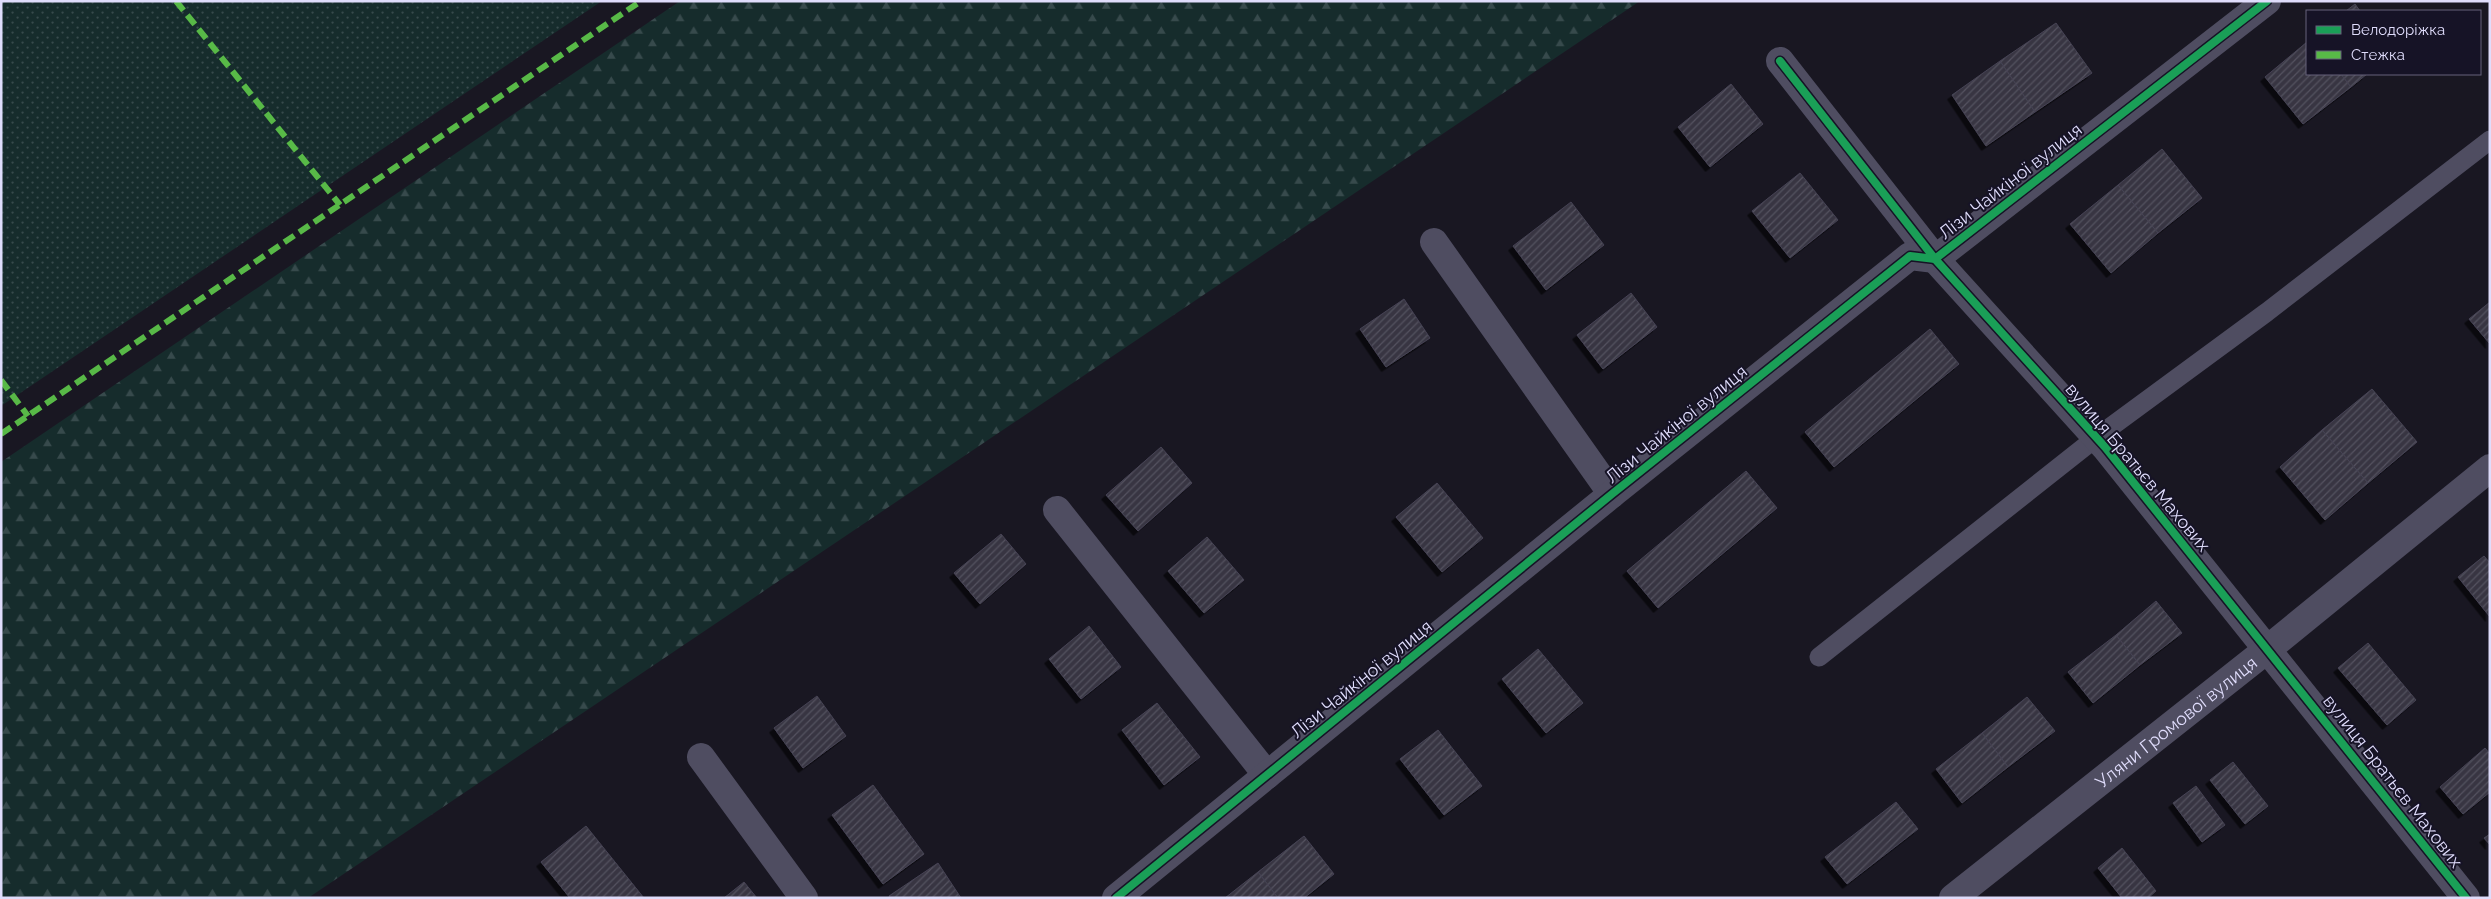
<svg xmlns="http://www.w3.org/2000/svg" width="2491" height="899" font-family="Raleway,sans-serif">
<defs>
<pattern id="forest-firs" width="22" height="20" patternUnits="userSpaceOnUse" patternTransform="scale(1.25)"><rect width="22" height="20" fill="#162c2c"/><path d="M5 1l3.5 6h-7zM16 11l3.5 6h-7z" fill="#374a4c"/></pattern>
<pattern id="garden-dots" width="8" height="8" patternUnits="userSpaceOnUse" patternTransform="scale(1.25)"><rect width="8" height="8" fill="#162c2c"/><path d="M2 2h.1M6 6h.1" fill="none" stroke="#374a4c" stroke-width="1.8" stroke-linecap="round"/></pattern>
<pattern id="building-hatch" width="6" height="6" patternUnits="userSpaceOnUse" patternTransform="scale(1.25)"><rect width="6" height="6" fill="#383643"/><path d="M-1 1l2-2M0 6l6-6M5 7l2-2" fill="none" stroke="#54525f"/></pattern>
<filter id="shadow"><feDropShadow dx="-4.5" dy="4.5" stdDeviation="0" flood-color="#0009"/></filter>
</defs>
<rect width="100%" height="100%" fill="#191722"/>
<!-- forest -->
<polygon fill="url(#forest-firs)" points="680,1 1640,1 308,898 1,898 1,462"/>
<!-- garden -->
<polygon fill="url(#garden-dots)" points="1,1 602,1 1,406"/>
<!-- building -->
<g fill="url(#building-hatch)" stroke="#464354" filter="url(#shadow)">
<polygon points="2355,4 2360,11 2346,11"/>
<polygon points="2056,23 2092,73 2035,112 2000,61"/>
<polygon points="2307,42 2307,74 2341,74 2351,87 2303,124 2265,77"/>
<polygon points="2000,61 2035,112 1986,146 1952,95"/>
<polygon points="2341,74 2367,74 2351,87"/>
<polygon points="1731,84 1763,124 1710,167 1678,127"/>
<polygon points="2162,149 2202,198 2158,233 2118,185"/>
<polygon points="1800,173 1838,220 1790,258 1752,211"/>
<polygon points="2118,185 2158,233 2111,273 2070,224"/>
<polygon points="1571,202 1604,245 1546,290 1513,246"/>
<polygon points="1631,293 1657,327 1603,369 1577,335"/>
<polygon points="1404,299 1430,338 1386,367 1360,329"/>
<polygon points="2490,302 2490,344 2469,319"/>
<polygon points="1930,329 1959,364 1834,467 1805,432"/>
<polygon points="2372,389 2417,442 2368,483 2322,430"/>
<polygon points="2322,430 2368,483 2325,520 2280,467"/>
<polygon points="1161,447 1192,483 1138,531 1106,495"/>
<polygon points="1746,471 1777,508 1658,608 1627,571"/>
<polygon points="1437,483 1483,538 1442,572 1396,517"/>
<polygon points="1001,534 1026,564 980,604 954,573"/>
<polygon points="1207,537 1244,580 1204,613 1168,571"/>
<polygon points="2484,556 2490,563 2490,617 2458,577"/>
<polygon points="2156,601 2182,633 2140,665 2116,635"/>
<polygon points="1089,626 1121,667 1081,699 1049,659"/>
<polygon points="2116,635 2140,665 2093,703 2068,672"/>
<polygon points="2368,643 2416,700 2387,725 2338,668"/>
<polygon points="1538,649 1583,703 1546,733 1502,679"/>
<polygon points="817,696 846,736 803,768 774,728"/>
<polygon points="2027,697 2055,731 2008,767 1982,733"/>
<polygon points="1157,703 1200,757 1164,785 1122,730"/>
<polygon points="1438,730 1482,786 1444,815 1400,759"/>
<polygon points="1982,733 2008,767 1962,803 1936,769"/>
<polygon points="2485,748 2490,754 2490,792 2463,814 2440,787"/>
<polygon points="2233,762 2268,806 2245,824 2210,780"/>
<polygon points="873,785 924,854 883,884 832,815"/>
<polygon points="2196,786 2225,825 2202,842 2173,803"/>
<polygon points="1896,802 1918,829 1847,884 1825,857"/>
<polygon points="586,826 644,898 570,898 541,862"/>
<polygon points="2490,834 2490,845 2484,838"/>
<polygon points="1304,836 1334,874 1304,898 1278,898 1258,872"/>
<polygon points="2122,848 2156,891 2148,898 2122,898 2098,868"/>
<polygon points="938,863 961,898 890,898 889,896"/>
<polygon points="1258,872 1278,898 1225,898"/>
<polygon points="744,882 757,898 724,898"/>
</g>
<g fill="none" stroke-linecap="round" stroke-linejoin="round">
<!-- service -->
<polyline stroke="#4f4d61" stroke-width="19" points="1819,657 2097,437 2267,312 2490,140"/>
<!-- minor -->
<g stroke="#4f4d61" stroke-width="28">
<polyline points="1780,61 1935,259 2105,447 2466,898"/>
<polyline points="1434,242 1612,494"/>
<polyline points="1057,510 1267,775"/>
<polyline points="701,757 804,898"/>
<polyline points="1116,898 1612,494 1910,256 1935,259 2267,1"/>
<path id="s1" d="M1953 898 2269 648 2490 468"/>
</g>
<!-- quiet -->
<g stroke="#58b947" stroke-width="6" stroke-dasharray="12 6" stroke-linecap="butt">
<polyline points="176,1 340,205"/>
<polyline points="1,380 28,416"/>
<polyline points="1,434 641,1"/>
</g>
<!-- cycleway casing -->
<g stroke="#161326" stroke-width="11">
<g id="cycleway">
<polyline points="1780,61 1935,259 2105,447 2466,898"/>
<polyline points="1116,898 1612,494 1910,256 1935,259 2267,1"/>
</g>
</g>
<!-- cycleway -->
<use href="#cycleway" stroke="#1a9f57" stroke-width="8"/>
</g>
<g text-anchor="middle" dominant-baseline="central" stroke-width="4" stroke-linejoin="round" paint-order="stroke">
<!-- street labels -->
<g font-size="18" fill="#dfdcfb" stroke="#161326">
<text transform="translate(2010 181) rotate(-38)">Лізи Чайкіної вулиця</text>
<text transform="translate(1676 424) rotate(-39)">Лізи Чайкіної вулиця</text>
<text transform="translate(2138 467) rotate(50)">вулиця Братьєв Махових</text>
<text transform="translate(1361 679) rotate(-39)">Лізи Чайкіної вулиця</text>
<text stroke="none"><textPath href="#s1" startOffset="284">Уляни Громової вулиця</textPath></text>
<text transform="translate(2393 781) rotate(52)">вулиця Братьєв Махових</text>
</g>
</g>
<!-- border -->
<rect width="2491" height="899" fill="none" stroke="#dfdcfb" stroke-width="5"/>
<!-- legend -->
<rect x="2306" y="10" width="175" height="65" fill="#161326" stroke="#66637b"/>
<rect x="2316" y="26" width="25" height="8" fill="#1a9f57" stroke="#66637b"/>
<text x="2351" y="35" font-size="15" fill="#dfdcfb">Велодоріжка</text>
<rect x="2316" y="51" width="25" height="8" fill="#58b947" stroke="#66637b"/>
<text x="2351" y="60" font-size="15" fill="#dfdcfb">Стежка</text>
</svg>
